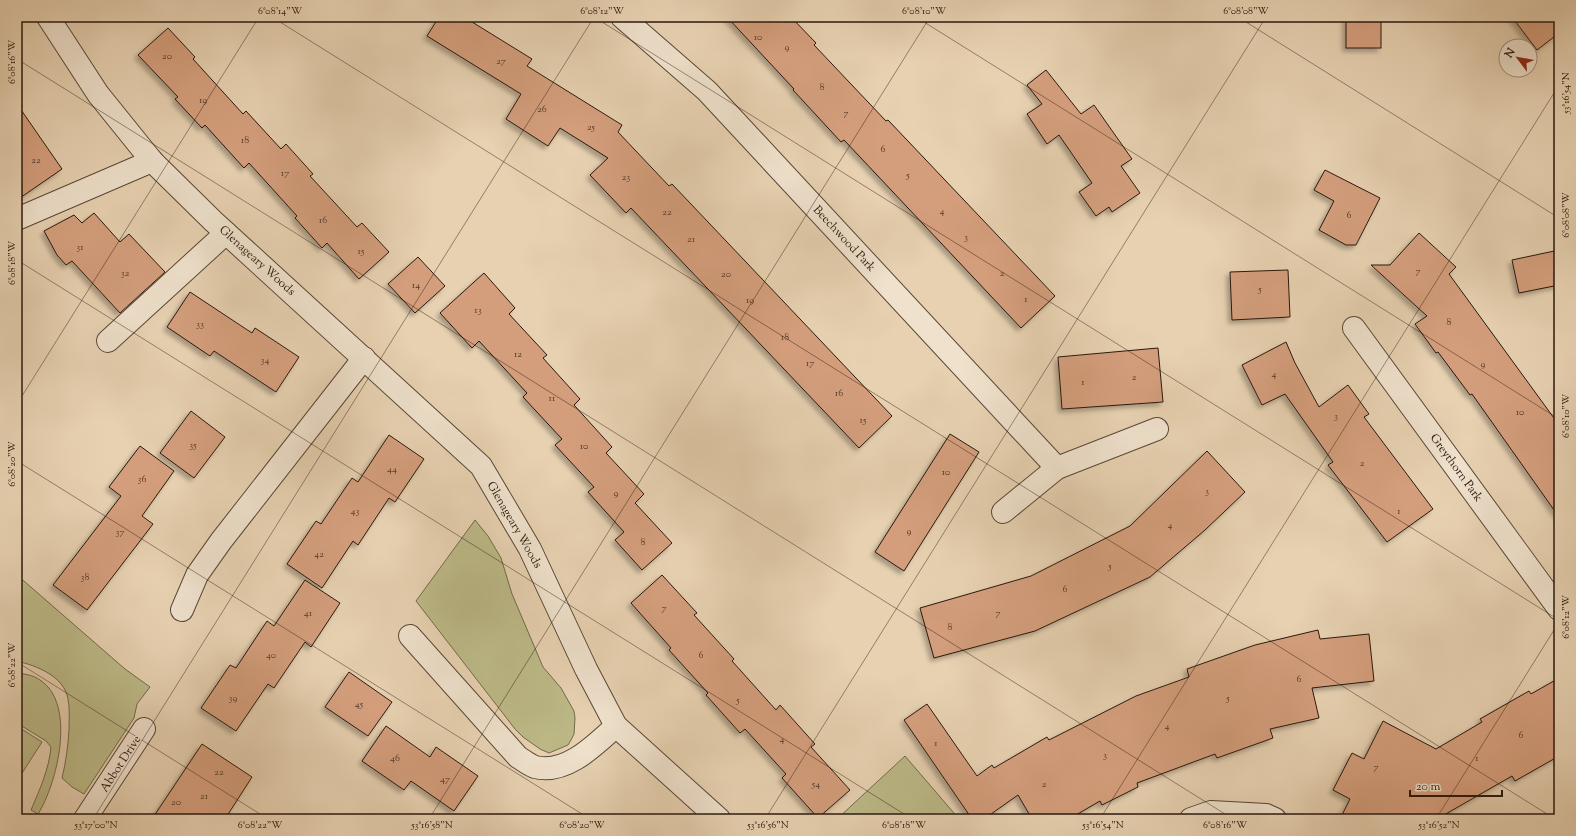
<svg xmlns="http://www.w3.org/2000/svg" width="1576" height="836" font-family="'Sorts Mill Goudy',serif">
<defs>
<filter id="shadow"><feDropShadow dx="-3.5" dy="3.5" stdDeviation="2" flood-color="#0004"/></filter>
</defs>
<rect width="100%" height="100%" fill="#e7d1b1"/>
<filter id="stains"><feTurbulence type="fractalNoise" baseFrequency=".005" numOctaves="4"/><feColorMatrix values="0 0 0 0 .2 0 0 0 0 .09 0 0 0 0 .02 0 0 0 .5 -.17"/></filter>
<radialGradient id="worn" r=".72"><stop offset=".6" stop-color="#630" stop-opacity="0"/><stop offset="1" stop-color="#630" stop-opacity=".3"/></radialGradient>
<!-- green -->
<g fill="#bcb987" stroke="#73694a">
<polygon points="475,520 488,536 501,558 512,594 543,667 561,688 574,711 575,718 574,734 571,740 568,745 549,753 540,749 523,737 515,729 416,601"/>
<path d="M17 575 125 669 150 687 137 704 134 718 84 794 72 787 62 778C66 762 68 746 69 730 69 719 70 709 68 699 64 676 37 666 17 661Z"/>
<path d="M17 673C25 674 33 675 40 680 77 704 57 784 38 814L31 810C40 789 49 769 51 747L46 741 17 723Z"/>
<polygon points="17,726 42,742 17,781"/>
<polygon points="905,756 959,819 837,819"/>
</g>
<!-- building -->
<g fill="#d49e7c" stroke="#2a190e" filter="url(#shadow)">
<polygon points="439,17 464,17 532,59 527,66 622,125 618,132 669,186 672,184 892,416 859,448 631,208 626,213 590,175 608,158 560,128 548,146 506,119 521,94 427,36"/>
<polygon points="727,17 791,17 816,43 814,45 886,121 888,120 1055,296 1021,328 844,140 841,142 793,90 794,89"/>
<rect x="1346" y="17" width="35" height="31"/>
<polygon points="1512,17 1559,17 1559,33 1537,50"/>
<polygon points="168,28 195,57 193,59 243,114 246,111 281,149 286,144 313,174 310,176 357,227 362,223 389,252 359,279 327,243 322,248 295,218 297,216 249,163 244,168 205,125 202,128 175,99 178,97 138,55"/>
<polygon points="1046,70 1081,114 1094,105 1132,159 1121,166 1140,193 1112,212 1109,207 1096,216 1079,192 1092,183 1059,135 1047,144 1027,114 1042,104 1027,85"/>
<polygon points="17,104 62,169 17,200"/>
<polygon points="1325,170 1380,198 1356,245 1346,245 1319,230 1334,201 1314,190"/>
<polygon points="94,213 120,242 129,234 165,272 120,313 72,261 66,265 57,255 44,231 74,215 82,223"/>
<polygon points="1419,233 1456,267 1449,274 1559,425 1559,517 1472,394 1470,395 1438,352 1436,353 1415,324 1427,316 1371,265 1390,265"/>
<polygon points="1559,250 1559,285 1519,293 1512,260"/>
<polygon points="418,257 445,286 415,313 388,284"/>
<polygon points="1288,270 1290,317 1232,320 1230,272"/>
<polygon points="484,273 515,308 509,314 547,355 543,358 580,399 574,405 612,447 606,453 644,494 635,503 672,543 642,570 615,540 624,532 588,492 594,487 555,445 562,439 523,397 527,393 479,341 472,348 440,313"/>
<polygon points="190,292 252,333 255,328 299,357 276,392 214,351 210,356 167,327"/>
<polygon points="1286,342 1295,363 1319,407 1348,385 1369,414 1364,417 1433,509 1387,542 1328,465 1333,462 1285,394 1262,405 1242,365"/>
<polygon points="1158,348 1163,402 1062,409 1058,357"/>
<polygon points="191,411 225,437 194,478 160,453"/>
<polygon points="950,434 979,452 904,571 875,552"/>
<polygon points="389,435 424,459 395,502 389,498 358,545 353,541 322,588 287,564 316,521 321,524 352,478 358,482"/>
<polygon points="140,446 174,471 142,516 153,524 87,610 53,585 121,496 109,487"/>
<polygon points="1207,451 1245,492 1205,530 1150,577 1035,631 934,658 920,608 1031,576 1130,526"/>
<polygon points="662,575 697,613 694,615 734,659 732,661 776,710 780,705 815,744 811,747 850,790 818,818 782,778 786,774 745,729 740,733 706,695 708,693 669,650 671,648 631,603"/>
<polygon points="305,580 340,603 311,647 305,642 274,688 268,684 236,731 201,708 230,665 236,668 267,621 274,626"/>
<polygon points="1318,630 1320,639 1369,634 1374,681 1312,688 1319,718 1270,729 1273,738 1217,758 1215,754 1137,783 1138,787 1102,805 1100,801 1069,819 1032,819 1018,795 984,819 972,819 904,720 927,704 977,776 992,765 994,768 1047,737 1049,740 1136,696 1189,677 1187,669 1255,645"/>
<polygon points="349,672 392,702 368,736 325,707"/>
<polygon points="1559,678 1559,756 1515,781 1512,776 1437,819 1340,819 1350,799 1333,790 1352,753 1364,759 1383,721 1436,749 1482,722 1480,719 1529,691 1531,694"/>
<polygon points="386,726 430,757 436,747 478,776 454,811 411,781 404,790 362,761"/>
<polygon points="202,744 252,777 225,819 152,819"/>
</g>
<g fill="none" stroke-linecap="round" stroke-linejoin="round">
<!-- minor casing -->
<g stroke="#594737" stroke-width="24">
<g id="minor">
<polyline points="48,17 98,94 152,161 213,221 481,466 530,549 586,669 616,726 719,819"/>
<polyline points="622,17 707,91 1057,468"/>
<polyline points="17,219 152,161"/>
<polyline points="1354,328 1559,609"/>
<polyline points="108,341 226,233"/>
<polyline points="1003,512 1057,468 1157,429"/>
<polyline points="182,610 197,575 221,541 364,358"/>
<path d="M410 636 518 757C523 760 529 765 535 767 566 775 595 745 616 726"/>
<polyline points="85,819 144,729"/>
<polyline points="1191,819 1211,812 1266,815 1275,819"/>
</g>
</g>
<!-- minor -->
<use href="#minor" stroke="#efe1cc" stroke-width="22"/>
</g>
<!-- ticks -->
<path fill="none" stroke="#2a190e" stroke-width="1" stroke-opacity="0.45" d="M272 17 1555 819M594 17 1559 620M916 17 1559 419M1238 17 1559 218M17 59 1233 819M17 260 912 819M17 404 259 17M17 461 590 819M17 662 268 819M93 819 594 17M429 819 930 17M765 819 1266 17M1100 819 1559 85M1436 819 1559 622"/>
<g text-anchor="middle" dominant-baseline="central" stroke-width="3" stroke-linejoin="round" paint-order="stroke">
<!-- number labels -->
<g font-size="10" fill="#543a2a">
<text x="758" y="37">10</text>
<text x="787" y="47">9</text>
<text x="167" y="56">20</text>
<text x="501" y="61">27</text>
<text x="822" y="87">8</text>
<text x="203" y="100">19</text>
<text x="542" y="109">26</text>
<text x="846" y="113">7</text>
<text x="591" y="127">25</text>
<text x="245" y="140">18</text>
<text x="883" y="149">6</text>
<text x="36" y="160">22</text>
<text x="285" y="173">17</text>
<text x="908" y="175">5</text>
<text x="626" y="177">23</text>
<text x="942" y="211">4</text>
<text x="667" y="212">22</text>
<text x="1349" y="215">6</text>
<text x="323" y="220">16</text>
<text x="966" y="237">3</text>
<text x="691" y="239">21</text>
<text x="80" y="247">31</text>
<text x="361" y="251">15</text>
<text x="1418" y="271">7</text>
<text x="125" y="273">32</text>
<text x="1002" y="273">2</text>
<text x="726" y="274">20</text>
<text x="416" y="285">14</text>
<text x="1260" y="289">5</text>
<text x="1026" y="299">1</text>
<text x="750" y="300">19</text>
<text x="478" y="310">13</text>
<text x="1449" y="322">8</text>
<text x="200" y="324">33</text>
<text x="785" y="337">18</text>
<text x="518" y="354">12</text>
<text x="265" y="360">34</text>
<text x="810" y="363">17</text>
<text x="1483" y="364">9</text>
<text x="1274" y="374">4</text>
<text x="1134" y="377">2</text>
<text x="1083" y="382">1</text>
<text x="839" y="393">16</text>
<text x="552" y="398">11</text>
<text x="1520" y="412">10</text>
<text x="1336" y="416">3</text>
<text x="863" y="420">15</text>
<text x="193" y="445">35</text>
<text x="584" y="446">10</text>
<text x="1362" y="463">2</text>
<text x="392" y="469">44</text>
<text x="946" y="472">10</text>
<text x="142" y="479">36</text>
<text x="1207" y="491">3</text>
<text x="616" y="493">9</text>
<text x="355" y="511">43</text>
<text x="1399" y="511">1</text>
<text x="1170" y="525">4</text>
<text x="909" y="531">9</text>
<text x="120" y="532">37</text>
<text x="643" y="542">8</text>
<text x="319" y="554">42</text>
<text x="1110" y="566">5</text>
<text x="85" y="577">38</text>
<text x="1065" y="589">6</text>
<text x="664" y="608">7</text>
<text x="308" y="613">41</text>
<text x="998" y="613">7</text>
<text x="950" y="627">8</text>
<text x="271" y="655">40</text>
<text x="701" y="655">6</text>
<text x="1299" y="679">6</text>
<text x="233" y="698">39</text>
<text x="1228" y="698">5</text>
<text x="738" y="700">5</text>
<text x="359" y="704">45</text>
<text x="1167" y="726">4</text>
<text x="1521" y="735">6</text>
<text x="782" y="739">4</text>
<text x="936" y="743">1</text>
<text x="1105" y="755">3</text>
<text x="395" y="758">46</text>
<text x="1477" y="758">1</text>
<text x="1376" y="767">7</text>
<text x="219" y="772">22</text>
<text x="445" y="779">47</text>
<text x="816" y="784">54</text>
<text x="1044" y="784">2</text>
<text x="204" y="796">21</text>
<text x="176" y="802">20</text>
</g>
<!-- street labels -->
<g font-size="12" fill="#2a190e" stroke="#efe1cc">
<text transform="translate(844 239) rotate(47)">Beechwood Park</text>
<text transform="translate(257 261) rotate(42)">Glenageary Woods</text>
<text transform="translate(1456 468) rotate(54)">Greythorn Park</text>
<text transform="translate(514 525) rotate(60)">Glenageary Woods</text>
<text transform="translate(121 764) rotate(-57)">Abbot Drive</text>
</g>
</g>
<!-- margin -->
<rect width="1576" height="836" fill="none" stroke="#e7d1b1" stroke-width="44"/>
<!-- north arrow -->
<g transform="translate(1518 58) rotate(302)"><circle r="19" fill="#efe1cc" stroke="#a09180"/>
<path d="M0-3L7 15L0 10L-7 15Z" fill="#8f2418"/>
<text y="-6" font-size="11" font-weight="bold" text-anchor="middle" fill="#2a190e">N</text>
</g>
<!-- scale -->
<path d="M1410 790v6h92v-6" fill="none" stroke="#2a190e" stroke-width="2"/>
<text x="1416" y="790" font-size="12" fill="#2a190e" stroke="#efe1cc" stroke-width="3" paint-order="stroke">20 m</text>
<rect x="22" y="22" width="1532" height="792" fill="none" stroke="#2a190e" stroke-width="1.5"/>
<g font-size="10" text-anchor="middle" fill="#2a190e">
<text x="280" y="14">6°08'14"W</text>
<text x="602" y="14">6°08'12"W</text>
<text x="924" y="14">6°08'10"W</text>
<text x="1246" y="14">6°08'08"W</text>
<text transform="translate(11 62) rotate(-90)" y="4">6°08'16"W</text>
<text transform="translate(1565 93) rotate(-90)" y="4">53°16'54"N</text>
<text transform="translate(1565 215) rotate(-90)" y="4">6°08'08"W</text>
<text transform="translate(11 263) rotate(-90)" y="4">6°08'18"W</text>
<text transform="translate(1565 416) rotate(-90)" y="4">6°08'10"W</text>
<text transform="translate(11 464) rotate(-90)" y="4">6°08'20"W</text>
<text transform="translate(1565 617) rotate(-90)" y="4">6°08'12"W</text>
<text transform="translate(11 665) rotate(-90)" y="4">6°08'22"W</text>
<text x="96" y="828">53°17'00"N</text>
<text x="260" y="828">6°08'22"W</text>
<text x="432" y="828">53°16'58"N</text>
<text x="582" y="828">6°08'20"W</text>
<text x="768" y="828">53°16'56"N</text>
<text x="904" y="828">6°08'18"W</text>
<text x="1103" y="828">53°16'54"N</text>
<text x="1225" y="828">6°08'16"W</text>
<text x="1439" y="828">53°16'52"N</text>
</g>
<rect width="100%" height="100%" filter="url(#stains)"/>
<rect width="100%" height="100%" fill="url(#worn)"/>
</svg>
